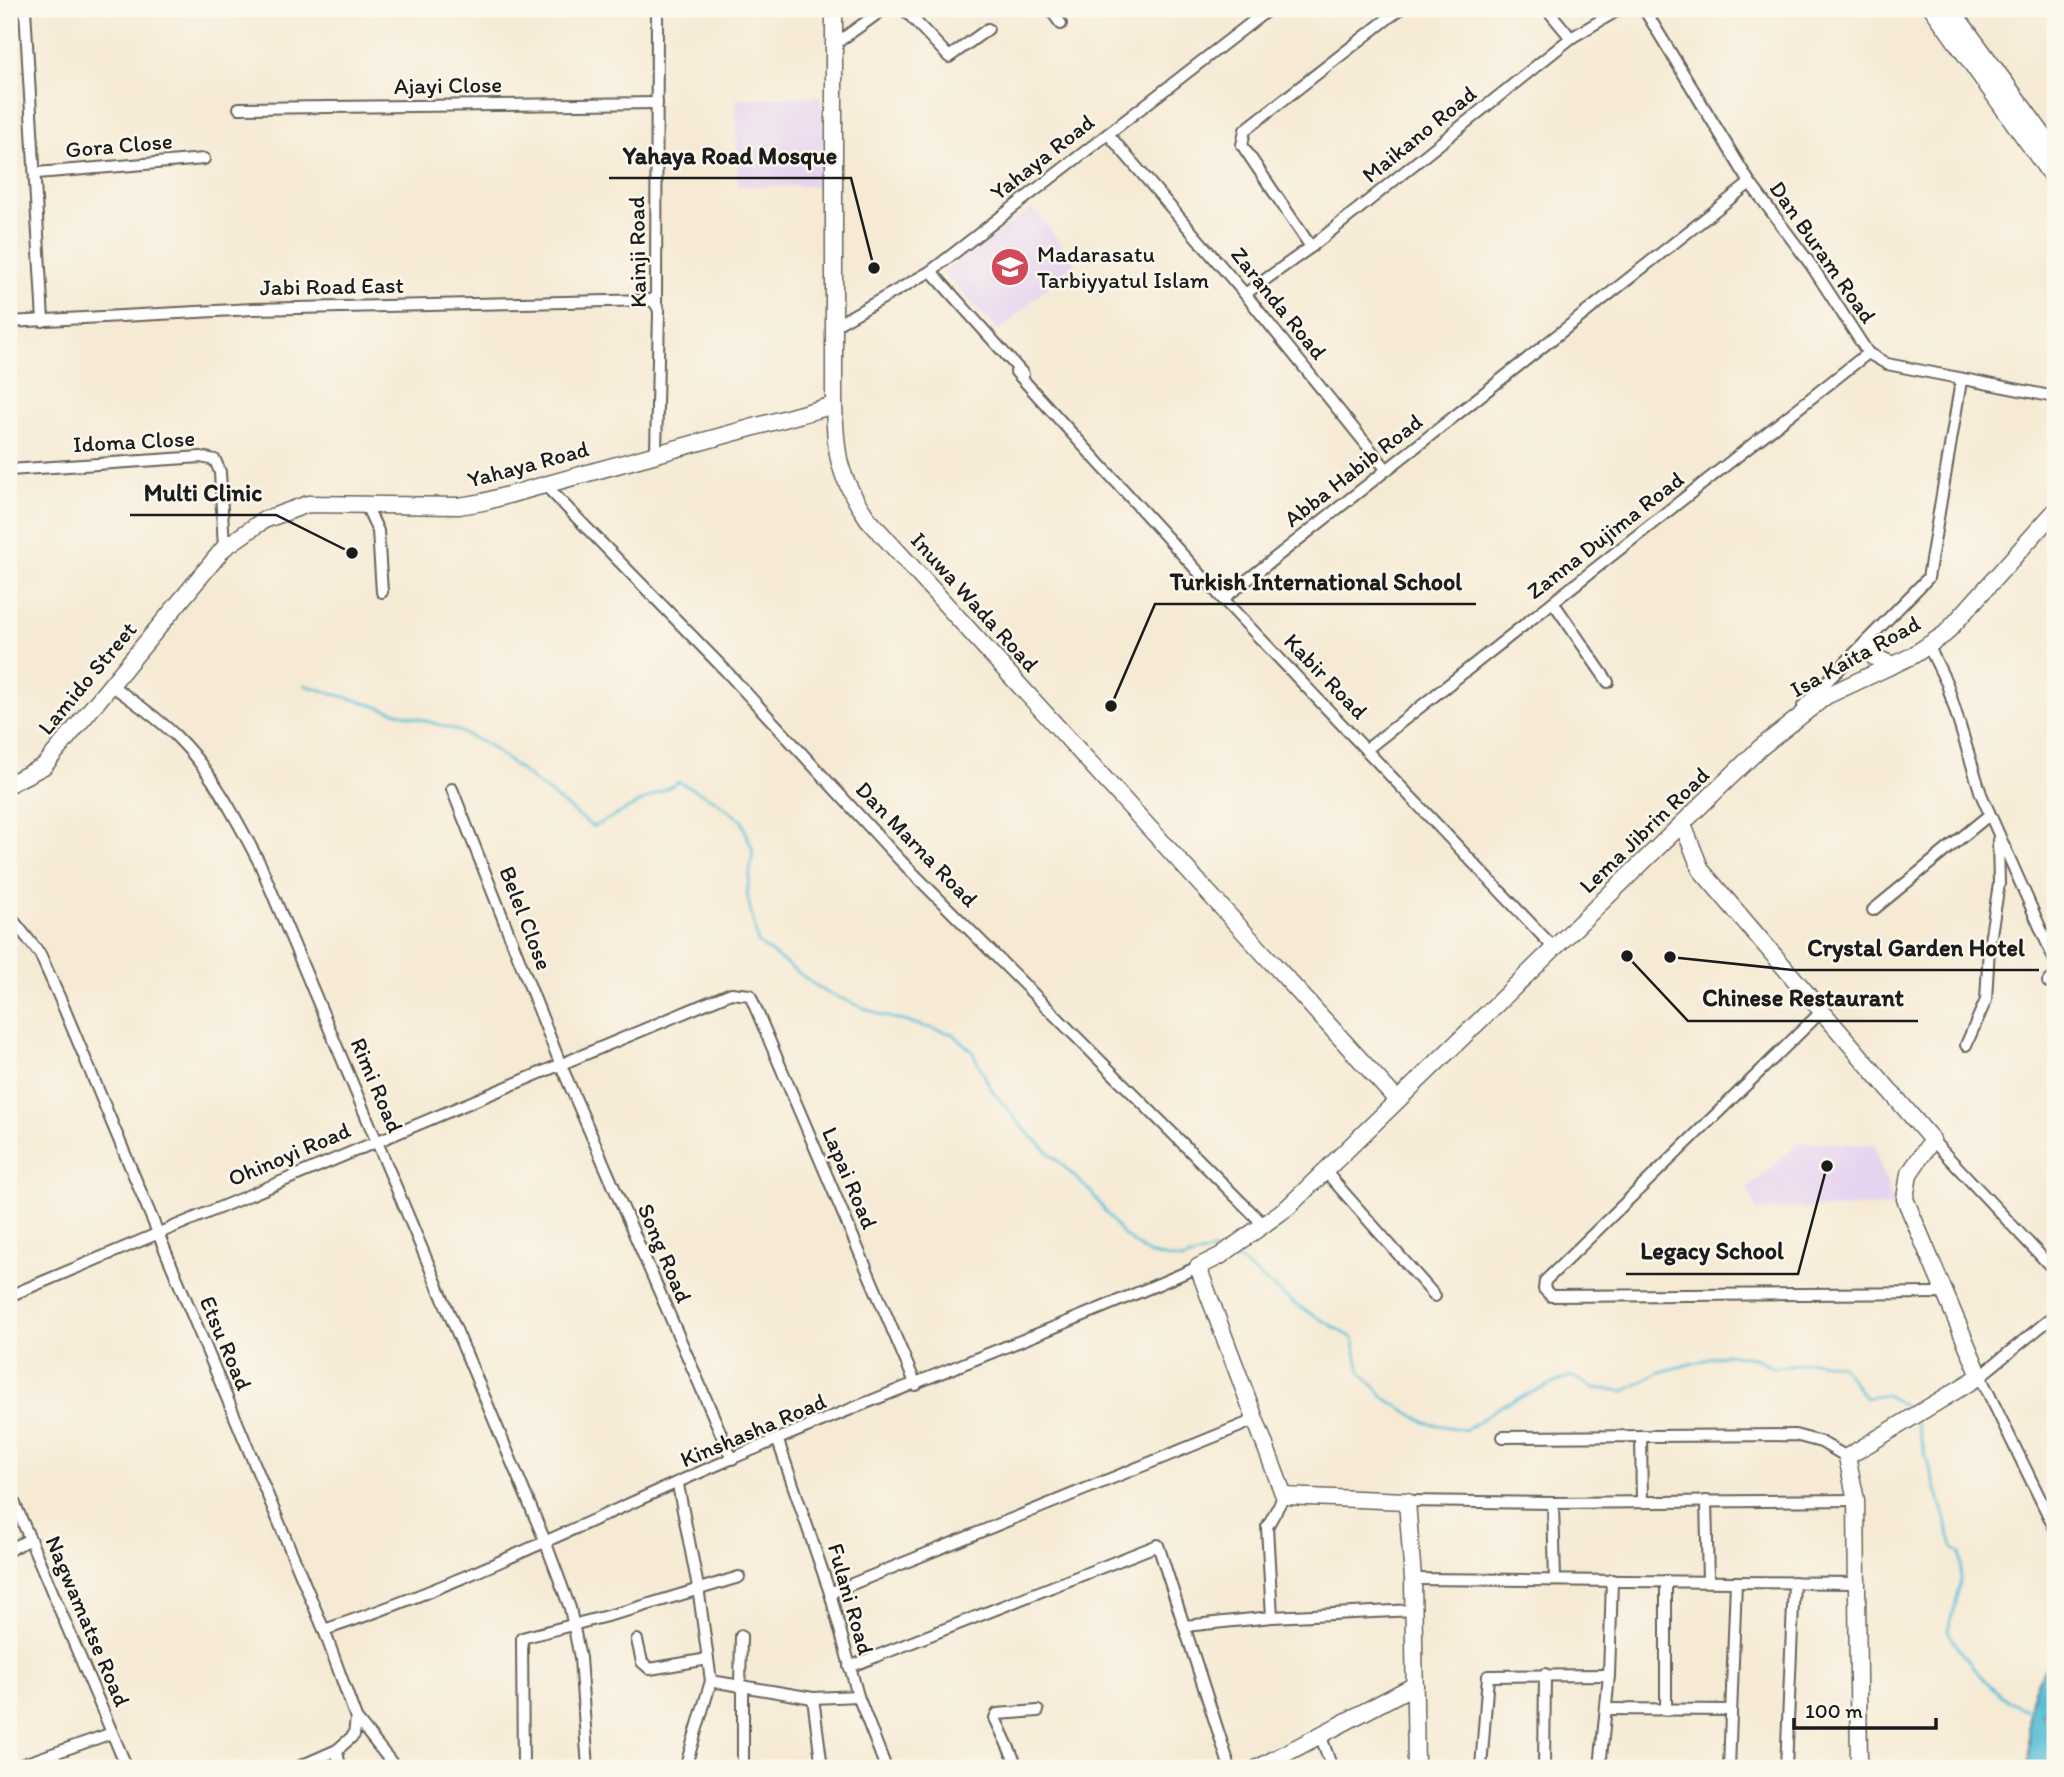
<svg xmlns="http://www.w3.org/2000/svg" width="2064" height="1777" font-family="Itim,sans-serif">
<rect width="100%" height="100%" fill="#fbf7ec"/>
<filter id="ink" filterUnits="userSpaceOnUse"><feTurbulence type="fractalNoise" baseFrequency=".0143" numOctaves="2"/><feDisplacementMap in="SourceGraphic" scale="14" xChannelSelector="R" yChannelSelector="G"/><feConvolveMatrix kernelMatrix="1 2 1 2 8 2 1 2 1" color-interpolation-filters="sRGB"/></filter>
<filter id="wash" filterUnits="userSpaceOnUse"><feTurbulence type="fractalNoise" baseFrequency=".00686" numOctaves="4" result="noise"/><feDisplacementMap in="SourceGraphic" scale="28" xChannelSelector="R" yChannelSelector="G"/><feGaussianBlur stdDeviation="1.57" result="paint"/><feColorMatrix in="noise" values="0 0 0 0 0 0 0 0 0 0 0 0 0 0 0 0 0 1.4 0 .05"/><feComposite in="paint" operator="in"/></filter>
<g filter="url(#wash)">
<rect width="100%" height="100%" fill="#f6ead4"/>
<!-- built -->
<g fill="#e6d3f0">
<polygon points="821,96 825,186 738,186 736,99"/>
<polygon points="1033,208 1075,262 999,331 942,272"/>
<polygon points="1800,1142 1875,1145 1894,1206 1756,1210 1748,1188"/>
</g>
<!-- water -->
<path fill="#5ac0d7" stroke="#3b6e7a" stroke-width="2" d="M2055 1655V1703L2042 1715 2047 1720 2055 1717V1768H2028C2033 1717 2018 1701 2055 1655Z"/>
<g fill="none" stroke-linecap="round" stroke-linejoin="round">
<!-- stream -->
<g stroke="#5ac0d7" stroke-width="2.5">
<polyline points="304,685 454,729 488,745 593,827 679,782 715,800 742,821 753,851 747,895 758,943 823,991 881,1015 953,1034 972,1051 991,1089 1024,1129 1091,1192 1122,1234 1149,1254 1181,1260 1214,1250"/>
<polyline points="1232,1255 1296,1305 1353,1338 1360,1371 1386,1399 1426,1423 1466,1430 1502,1405 1571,1376 1594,1388 1625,1391 1660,1372 1727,1354 1758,1359 1774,1368 1813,1361 1842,1366 1865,1398 1886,1395 1912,1410"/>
<path d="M1916 1423 1954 1549 1960 1553C1964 1583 1954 1601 1948 1631 1962 1656 2001 1706 2030 1710"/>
</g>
</g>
</g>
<g filter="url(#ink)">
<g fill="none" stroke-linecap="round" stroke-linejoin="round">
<!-- street casing -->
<g stroke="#68645c" stroke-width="14">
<g id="street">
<polyline points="25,9 43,321"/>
<polyline points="904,9 949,57 988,29"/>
<polyline points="1050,9 1061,24"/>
<polyline points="1547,9 1571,38"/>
<polyline points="1644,9 1750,183 1811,265 1868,353 1887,364 2055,397"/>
<polyline points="835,44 884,9"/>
<polyline points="239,108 657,103"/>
<polyline points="1108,134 1245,294 1387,470"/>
<polyline points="37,173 204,159"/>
<polyline points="1311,247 1242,145 1245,130 1400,9"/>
<polyline points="931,271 1023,374"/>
<polyline points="1245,294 1311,247 1571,38 1620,9"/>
<polyline points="9,322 253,309 651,300 656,304"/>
<polyline points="834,326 931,271 1269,9"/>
<polyline points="1016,372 1223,599 1750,183"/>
<polyline points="656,453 659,311 656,304 657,9"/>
<polyline points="9,470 201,457 215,460 220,472 224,548"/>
<polyline points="546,486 726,671 899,859 1263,1224"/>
<polyline points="365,503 378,531 382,592"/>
<polyline points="1219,595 1554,948"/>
<polyline points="1553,602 1608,682"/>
<polyline points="1928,645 1947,684 1981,794 2055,961"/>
<path d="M111 685C133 701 157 717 176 736 212 771 237 820 260 864L545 1541 570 1608 580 1658 588 1768"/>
<polyline points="1803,706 1928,578 1961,381"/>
<polyline points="1367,749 1868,353"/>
<polyline points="452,789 560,1063 732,1459"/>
<polyline points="1873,910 1989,815"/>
<polyline points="9,915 40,954 61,1001 324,1630 356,1718 354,1735 337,1750 296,1768"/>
<polyline points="2048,982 2055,977"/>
<polyline points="1822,1011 1545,1281 1544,1289 1551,1296 1942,1293"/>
<polyline points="1966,1045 1986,1000 1989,947 1999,884 1998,840"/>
<polyline points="1932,1140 2055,1271"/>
<polyline points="1325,1171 1435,1296"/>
<polyline points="9,1296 731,993 750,995 916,1385"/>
<polyline points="2055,1315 1980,1376 2055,1529"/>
<polyline points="1641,1436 1642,1502"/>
<polyline points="1503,1437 1795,1435 1821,1442 1847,1457"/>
<polyline points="778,1441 830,1593 858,1696 886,1768"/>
<polyline points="678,1485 698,1587 711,1681 685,1768"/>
<polyline points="9,1490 127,1768"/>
<polyline points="1407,1501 1553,1503 1856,1500"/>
<polyline points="1706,1501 1708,1580"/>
<polyline points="1553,1503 1555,1580"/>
<polyline points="9,1550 30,1539"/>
<polyline points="1413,1579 1857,1583"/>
<polyline points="830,1593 1255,1420"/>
<polyline points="1272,1617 1267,1527 1284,1496"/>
<polyline points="1185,1626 1272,1617 1414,1610"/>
<path d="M324 1630C464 1584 597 1516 733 1458 887 1392 1045 1334 1198 1267"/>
<polyline points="637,1640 642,1662 650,1669 708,1659"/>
<polyline points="849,1667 1158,1545 1230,1768"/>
<polyline points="711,1681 813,1698 858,1696"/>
<polyline points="740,1687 741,1636"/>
<polyline points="813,1698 822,1768"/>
<polyline points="1606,1709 1731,1710"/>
<polyline points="1666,1709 1666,1581"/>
<polyline points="356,1718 396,1768"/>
<polyline points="1320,1734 1332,1768"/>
<polyline points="337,1750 340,1768"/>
<polyline points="12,1768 112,1733"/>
<polyline points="523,1768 522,1638 630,1610 739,1577"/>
<polyline points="743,1768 743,1688"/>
<polyline points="1018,1768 995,1718 997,1714 1038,1711"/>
<polyline points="1481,1768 1488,1676 1609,1675"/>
<polyline points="1544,1768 1545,1674"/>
<polyline points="1600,1768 1609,1675 1612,1580"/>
<polyline points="1729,1768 1736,1582"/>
<polyline points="1786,1768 1794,1582"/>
</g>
</g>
<!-- secondary casing -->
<g stroke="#68645c" stroke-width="19">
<g id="secondary">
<path d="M834 9V405C836 457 838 476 868 519L1397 1100"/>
<polyline points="1868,643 1874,657 1893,665"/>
<polyline points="9,784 44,766 224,548 264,520 308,504 459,506 483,502 834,405"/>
<polyline points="1683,825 1701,870 1932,1140 1909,1174 1905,1199 1980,1376 1847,1457 1856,1500 1859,1768"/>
<polyline points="1258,1768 1415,1685"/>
<polyline points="1416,1768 1413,1579 1407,1501 1284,1496 1198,1267 1220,1256 1288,1207 1760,748 1826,696 1912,656 1945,634 2055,511"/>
</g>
</g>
<!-- primary casing -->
<g stroke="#68645c" stroke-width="21">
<g id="primary">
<polyline points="1934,9 2055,179"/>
<polyline points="1950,9 2055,153"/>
</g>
</g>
<!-- street -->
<use href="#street" stroke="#fff" stroke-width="10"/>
<!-- secondary -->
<use href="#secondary" stroke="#fff" stroke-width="16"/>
<!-- primary -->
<use href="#primary" stroke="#fff" stroke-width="18"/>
</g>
</g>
<!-- icons -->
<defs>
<g id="school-disc" transform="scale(2.0125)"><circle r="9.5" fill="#d1495b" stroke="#fbf7ec"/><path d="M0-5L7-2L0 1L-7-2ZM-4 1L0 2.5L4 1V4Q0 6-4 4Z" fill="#fff"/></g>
</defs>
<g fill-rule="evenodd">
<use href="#school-disc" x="1010" y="267"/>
</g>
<g text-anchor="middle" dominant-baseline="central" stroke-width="5" stroke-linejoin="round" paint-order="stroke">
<!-- street labels -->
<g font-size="23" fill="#1c1c1c" stroke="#fbf7ec">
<text transform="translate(448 85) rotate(-1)">Ajayi Close</text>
<text transform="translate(1419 134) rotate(-39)">Maikano Road</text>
<text transform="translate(119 145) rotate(-5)">Gora Close</text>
<text transform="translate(1042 157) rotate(-38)">Yahaya Road</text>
<text transform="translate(637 252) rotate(-91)">Kainji Road</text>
<text transform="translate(1823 252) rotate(55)">Dan Buram Road</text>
<text transform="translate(332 286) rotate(-1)">Jabi Road East</text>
<text transform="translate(1279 303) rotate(51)">Zaranda Road</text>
<text transform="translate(134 441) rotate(-3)">Idoma Close</text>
<text transform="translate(528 464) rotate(-15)">Yahaya Road</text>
<text transform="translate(1353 470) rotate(-38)">Abba Habib Road</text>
<text transform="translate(1605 535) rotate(-38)">Zanna Dujima Road</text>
<text transform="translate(975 602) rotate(48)">Inuwa Wada Road</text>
<text transform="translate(1855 656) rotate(-29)">Isa Kaita Road</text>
<text transform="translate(1326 676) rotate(46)">Kabir Road</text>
<text transform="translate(87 678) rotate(-50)">Lamido Street</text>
<text transform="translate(1644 830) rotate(-44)">Lema Jibrin Road</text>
<text transform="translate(917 844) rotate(46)">Dan Marna Road</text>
<text transform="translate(526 918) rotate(69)">Belel Close</text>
<text transform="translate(377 1085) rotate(67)">Rimi Road</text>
<text transform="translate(289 1154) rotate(-23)">Ohinoyi Road</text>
<text transform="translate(850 1178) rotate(67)">Lapai Road</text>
<text transform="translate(665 1253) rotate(67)">Song Road</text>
<text transform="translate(226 1343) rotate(67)">Etsu Road</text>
<text transform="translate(753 1430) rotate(-23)">Kinshasha Road</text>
<text transform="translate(851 1599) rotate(74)">Fulani Road</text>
<text transform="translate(88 1621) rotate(67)">Nagwamatse Road</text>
</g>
<!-- poi labels -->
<g font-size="23" fill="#1c1c1c" stroke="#fbf7ec" text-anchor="start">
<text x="1037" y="254">Madarasatu<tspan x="1037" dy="26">Tarbiyyatul Islam</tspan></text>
</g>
</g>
<!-- callouts -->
<path fill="none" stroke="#1c1c1c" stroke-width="2.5" d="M874 268L851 178H609M352 553L276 515H130M1111 706L1155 604H1476M1670 957L1793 970H2039M1627 956L1688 1021H1918M1827 1166L1798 1274H1626"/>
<g fill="#1c1c1c" stroke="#fbf7ec" stroke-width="2.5">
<circle cx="874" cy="268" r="7"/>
<circle cx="352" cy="553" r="7"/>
<circle cx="1111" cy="706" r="7"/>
<circle cx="1670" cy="957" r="7"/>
<circle cx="1627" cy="956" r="7"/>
<circle cx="1827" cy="1166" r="7"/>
</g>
<g font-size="24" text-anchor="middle" font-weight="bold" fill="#1c1c1c" stroke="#fbf7ec" stroke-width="5" stroke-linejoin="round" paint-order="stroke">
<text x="730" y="164">Yahaya Road Mosque</text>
<text x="203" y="501">Multi Clinic</text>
<text x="1316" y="590">Turkish International School</text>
<text x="1916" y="956">Crystal Garden Hotel</text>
<text x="1803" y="1006">Chinese Restaurant</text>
<text x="1712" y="1259">Legacy School</text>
</g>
<!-- margin -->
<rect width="2064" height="1777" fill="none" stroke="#fbf7ec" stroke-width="35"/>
<!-- scale -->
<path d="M1794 1718v10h142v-10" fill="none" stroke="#1c1c1c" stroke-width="3.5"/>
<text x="1805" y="1718" font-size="21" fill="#1c1c1c" stroke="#fbf7ec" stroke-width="5" paint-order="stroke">100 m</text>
</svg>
